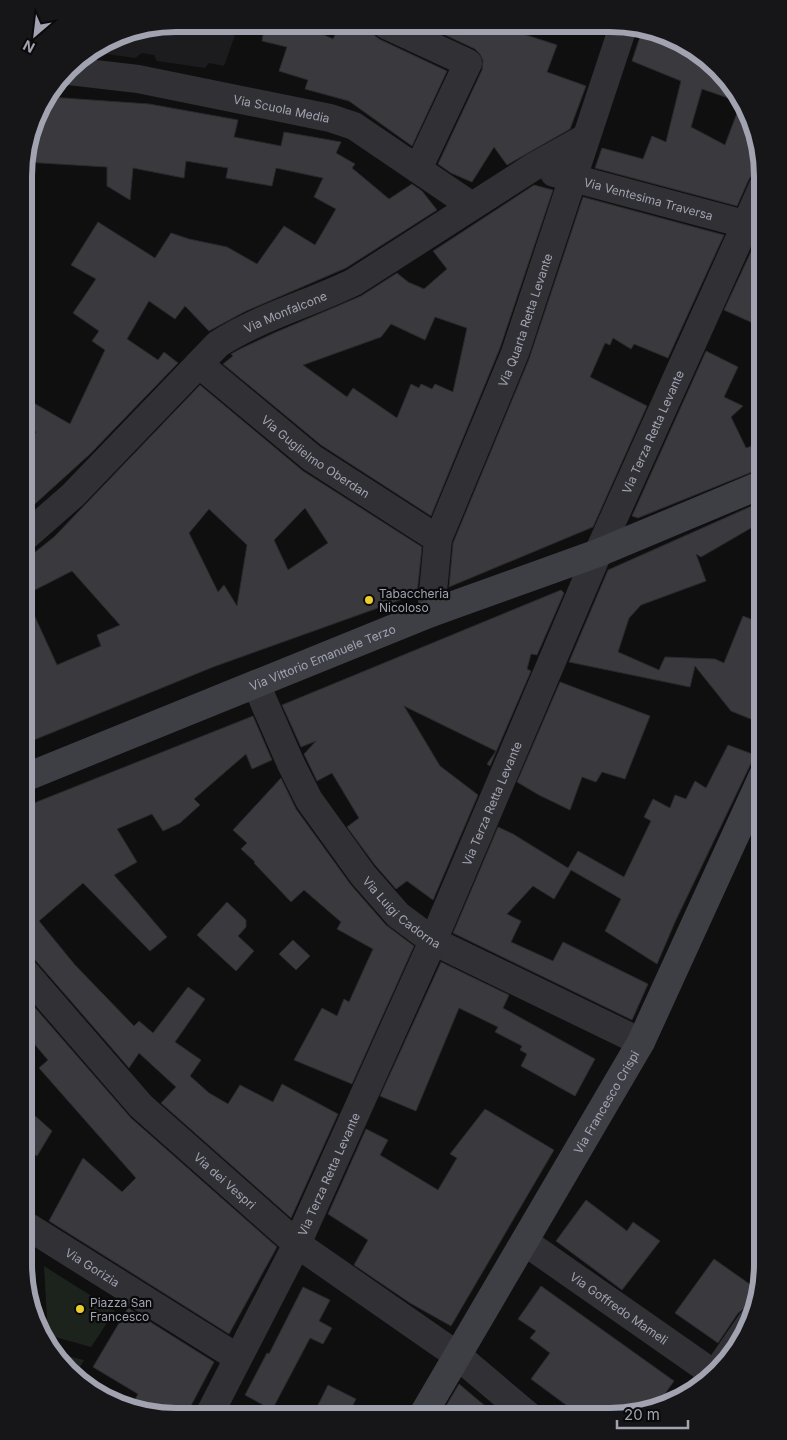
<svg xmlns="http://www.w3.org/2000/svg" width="787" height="1440" font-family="Inter,sans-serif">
<rect width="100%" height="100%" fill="#0f0f10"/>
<!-- built -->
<polygon fill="#1c1b1d" points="177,24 239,24 224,66 209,63 205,68 157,61 154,55 142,53 135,58 92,52 119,35"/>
<!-- green -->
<g fill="#1c231d">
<polygon points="44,1266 115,1311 91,1347 48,1335"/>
<polygon points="54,1353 84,1360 75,1376"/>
</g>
<!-- building -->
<g fill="#3a393d" stroke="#2a292c" fill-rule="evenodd">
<polygon points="265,24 302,25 333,39 340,25 371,25 373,34 379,39 447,71 412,146 349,101 305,89 308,80 279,71 287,47 262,41"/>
<polygon points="424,25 510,26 508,29 557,45 547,72 586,86 570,129 507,165 494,147 472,182 451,173 438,164 482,70 483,61 480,54 475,49"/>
<polygon points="643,28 704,58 702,63 715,68 737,101 702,89 691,127 725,145 740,105 755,127 762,171 754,173 749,179 737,206 595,168 602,148 643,159 652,136 666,142 681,81 632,61"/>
<polygon points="49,97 149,104 238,120 234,137 281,146 284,132 341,142 336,153 355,164 352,168 389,199 412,184 422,191 437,210 346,268 244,312 209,331 185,306 175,319 149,301 127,339 158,360 164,352 178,363 90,454 25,513 25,447 36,432 25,425 25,398 70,424 105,350 92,341 99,331 73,313 96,279 71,265 98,222 155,258 171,233 189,239 227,247 257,264 284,226 315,245 336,209 314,197 323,178 276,168 272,186 226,178 228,168 186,161 184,178 133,168 130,200 107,186 107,167 25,162 25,157 40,109"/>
<path d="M534 185 553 190 500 348 431 516 321 445 223 364 233 356 231 354 242 348 274 333 361 296 397 273 408 282 424 289 447 269 433 251ZM435 317 467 328 453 392 435 384 432 389 421 384 419 388 411 384 397 418 353 388 347 397 303 365 381 337 391 324 425 340Z"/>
<polygon points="583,197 724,235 668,358 634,344 631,349 613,338 610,345 605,343 590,377 647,406 593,527 449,587 453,543 529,359"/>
<polygon points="755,243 763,244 763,307 755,324 724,310"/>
<polygon points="706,351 738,367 724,397 743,406 731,417 746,448 763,442 763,469 757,470 638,518 632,516"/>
<path d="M200 385 303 471 422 547 417 594 213 667 24 744 25 557 34 553 54 537ZM305 508 328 543 288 570 274 540ZM209 509 247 545 237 606 224 585 218 592 189 533ZM72 571 120 625 97 635 101 646 57 665 25 595Z"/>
<polygon points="763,501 763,521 701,557 696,554 706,581 641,605 629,618 618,652 659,670 665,657 715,659 724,663 743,616 763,624 763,724 731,711 695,666 690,687 569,662 608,570"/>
<polygon points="561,590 564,593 537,655 531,654 527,669 531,671 490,766 487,764 496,751 404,706 440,766 478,795 433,900 407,881 396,889 375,865 347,827 359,818 332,773 317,781 304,754 316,741 301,747 282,705"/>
<polygon points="560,682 650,716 625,779 602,772 596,782 582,777 570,810 539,795 517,782"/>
<polygon points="253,716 272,760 252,769 246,754 194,799 200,805 180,823 163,831 152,814 117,829 137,862 114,875 167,937 150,951 83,883 39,921 75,965 134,1026 139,1021 153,1033 188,987 205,999 175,1042 201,1060 190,1076 209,1093 228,1104 240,1085 273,1102 282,1084 338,1114 291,1218 161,1103 176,1087 139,1053 129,1068 36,961 30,956 24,956 24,807"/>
<polygon points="728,745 755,755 675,922 657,964 605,931 621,899 571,870 554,899 533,886 507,914 521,921 511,942 553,961 563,942 648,984 632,1020 453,933 498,827 513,834 568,868 578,851 624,877 651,821 644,817 653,799 670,808 675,795 686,799 695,781 706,788"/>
<polygon points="281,778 296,809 351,885 386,925 414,946 352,1084 294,1060 322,1008 337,1016 344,999 349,1002 373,949 337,929 341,922 304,890 291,902 254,863 255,862 241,849 247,843 233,830"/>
<polygon points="227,902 246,920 246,927 238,936 254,951 236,971 197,935"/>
<polygon points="293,940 310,956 296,970 279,954"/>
<polygon points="441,962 509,995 503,1008 595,1059 575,1096 521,1066 527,1054 520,1050 522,1046 495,1032 498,1027 459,1008 416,1111 380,1096"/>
<polygon points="24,995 131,1118 277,1247 229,1334 49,1221 83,1158 122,1192 136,1178 39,1068 48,1060 24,1032"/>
<polygon points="24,1106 52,1131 37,1156 24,1148"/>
<polygon points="485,1109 554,1150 451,1326 410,1303 354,1265 368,1240 328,1214 366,1129 388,1140 380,1155 438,1190 457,1158 450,1154"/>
<polygon points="586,1200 627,1231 633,1222 660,1241 622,1290 556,1241"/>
<polygon points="714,1259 758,1290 745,1308 738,1313 718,1343 675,1313"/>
<polygon points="541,1286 674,1381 654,1409 610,1416 581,1416 531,1379 550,1353 530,1338 536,1331 518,1319"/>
<polygon points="303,1287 330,1300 319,1321 332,1328 323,1344 310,1338 272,1410 245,1395 267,1353 269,1354"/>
<polygon points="128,1308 214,1362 186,1415 157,1415 132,1405 138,1394 93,1367"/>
<polygon points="459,1384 497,1416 440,1416"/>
<polygon points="328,1385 356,1399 348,1415 313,1415"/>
</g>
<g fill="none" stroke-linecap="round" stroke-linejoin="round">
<!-- street -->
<g stroke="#303035" stroke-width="28">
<polyline points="386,25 468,63 418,169"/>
<path id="s1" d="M69 71 138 79 330 118 354 126 472 206"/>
<path id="s2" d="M554 173 763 229"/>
<path id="s3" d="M199 364 312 458 438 539"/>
<path id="s4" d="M25 537 73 495 218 344C260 317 309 304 354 282L533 167 585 138"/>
<path id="s5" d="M431 613 438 539 515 353 623 27"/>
<path id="s6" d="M256 684 291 764 309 800 363 875 398 915 433 941 641 1042"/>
<path id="s7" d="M24 971 141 1106 297 1244 458 1356 529 1416"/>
<path id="s8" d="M24 1224 238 1358"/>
<path id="s9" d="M525 1242 714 1374"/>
<polyline points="718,1370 751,1322"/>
<path id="s10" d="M209 1415 297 1244 433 941 598 553 763 186"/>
</g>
<!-- secondary -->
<g stroke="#3e3f45" stroke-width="28">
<path id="s11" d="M24 778 431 613 598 553 763 484"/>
<path id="s12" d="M422 1416 641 1042 763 775"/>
</g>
</g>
<!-- markers -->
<g fill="#ebce2c" stroke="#0a0a0b" stroke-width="2">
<circle cx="369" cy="600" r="5"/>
<circle cx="80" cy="1309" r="5"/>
</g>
<g text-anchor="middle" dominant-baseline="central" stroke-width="4.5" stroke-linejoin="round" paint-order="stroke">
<!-- street labels -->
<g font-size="12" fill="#a1a3b1" stroke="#0a0a0b">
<text stroke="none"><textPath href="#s1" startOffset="216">Via Scuola Media</textPath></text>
<text stroke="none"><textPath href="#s2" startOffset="98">Via Ventesima Traversa</textPath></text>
<text stroke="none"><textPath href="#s4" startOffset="348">Via Monfalcone</textPath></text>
<text stroke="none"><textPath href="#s5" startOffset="310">Via Quarta Retta Levante</textPath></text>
<text stroke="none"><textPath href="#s10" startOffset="1079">Via Terza Retta Levante</textPath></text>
<text stroke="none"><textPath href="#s3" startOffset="149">Via Guglielmo Oberdan</textPath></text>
<text stroke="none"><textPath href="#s11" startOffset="322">Via Vittorio Emanuele Terzo</textPath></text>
<text stroke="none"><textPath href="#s10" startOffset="674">Via Terza Retta Levante</textPath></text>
<text stroke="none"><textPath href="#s6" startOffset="274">Via Luigi Cadorna</textPath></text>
<text stroke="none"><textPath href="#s12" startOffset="364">Via Francesco Crispi</textPath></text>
<text stroke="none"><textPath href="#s10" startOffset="269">Via Terza Retta Levante</textPath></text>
<text stroke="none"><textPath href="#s7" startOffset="291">Via dei Vespri</textPath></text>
<text stroke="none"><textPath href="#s8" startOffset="81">Via Gorizia</textPath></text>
<text stroke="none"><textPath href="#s9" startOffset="115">Via Goffredo Mameli</textPath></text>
</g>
<!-- poi labels -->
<g font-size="12" fill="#a1a3b1" stroke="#0a0a0b" text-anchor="start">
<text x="379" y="593">Tabaccheria<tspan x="379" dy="14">Nicoloso</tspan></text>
<text x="90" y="1302">Piazza San<tspan x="90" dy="14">Francesco</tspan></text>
</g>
</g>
<!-- crop -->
<path d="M0 0H787V1440H0ZM176 32H610A144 144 0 0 1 754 176V1264A144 144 0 0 1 610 1408H176A144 144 0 0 1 32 1264V176A144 144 0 0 1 176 32Z" fill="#161618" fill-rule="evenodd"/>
<path fill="none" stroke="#a1a3b1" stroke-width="6" d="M176 32H610A144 144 0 0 1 754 176V1264A144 144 0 0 1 610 1408H176A144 144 0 0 1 32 1264V176A144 144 0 0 1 176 32Z"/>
<!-- north arrow -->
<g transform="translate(35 35) rotate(208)" stroke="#0a0a0b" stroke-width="4" paint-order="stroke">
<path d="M0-4L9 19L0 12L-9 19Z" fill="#a1a3b1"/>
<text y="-8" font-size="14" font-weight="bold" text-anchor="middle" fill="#a1a3b1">N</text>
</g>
<!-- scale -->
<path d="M617 1420v8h71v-8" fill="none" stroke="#a1a3b1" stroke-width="2.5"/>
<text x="624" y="1420" font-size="15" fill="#a1a3b1" stroke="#0a0a0b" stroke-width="4" paint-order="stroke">20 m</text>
</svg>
